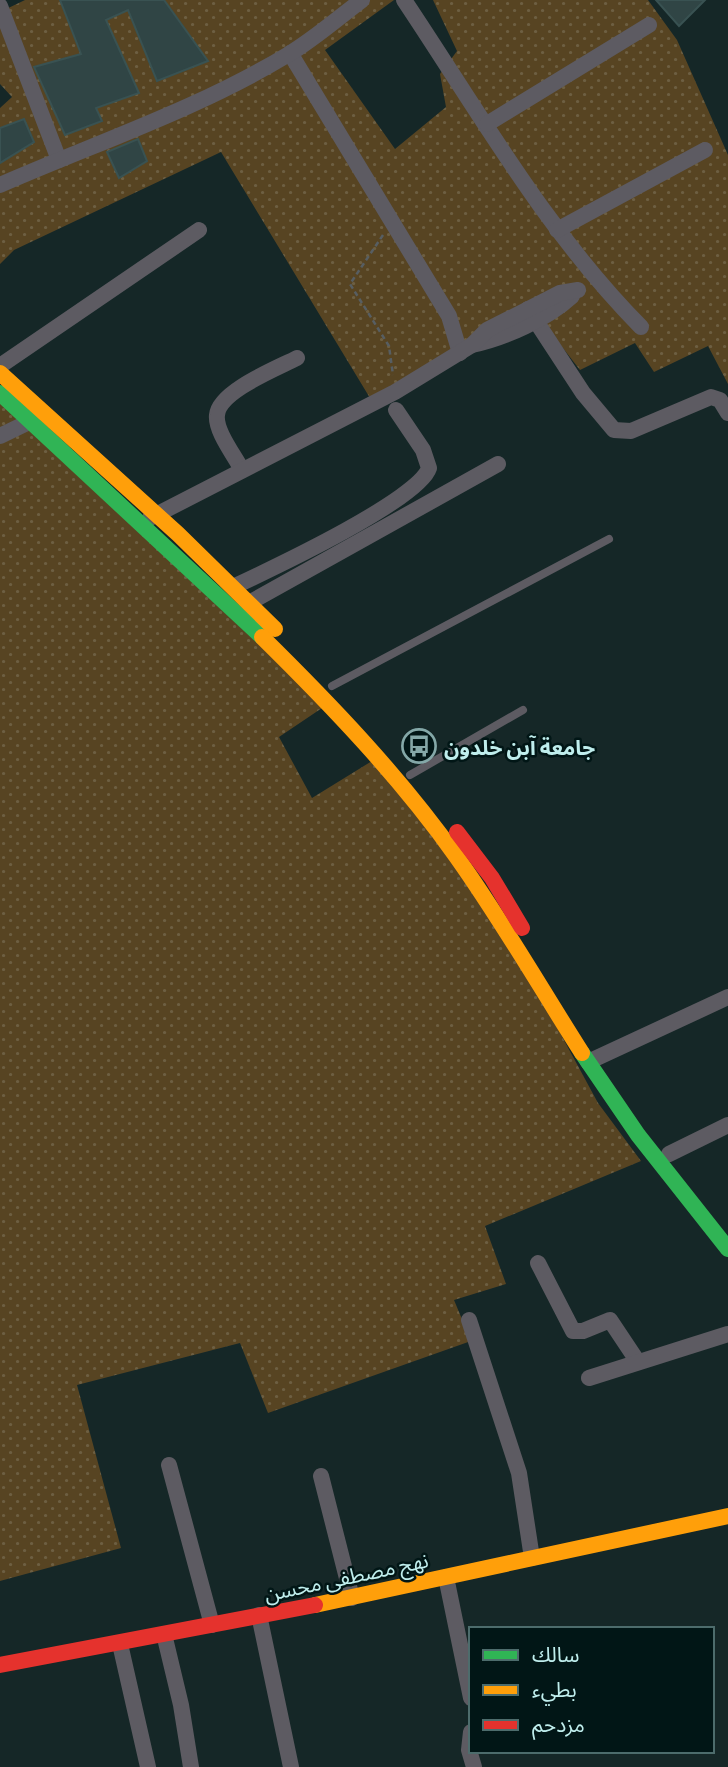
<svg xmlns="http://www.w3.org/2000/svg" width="728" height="1767" font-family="Commissioner,'Noto Sans Arabic',sans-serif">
<defs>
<pattern id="grass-dots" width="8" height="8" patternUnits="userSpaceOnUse" patternTransform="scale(1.75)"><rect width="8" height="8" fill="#574422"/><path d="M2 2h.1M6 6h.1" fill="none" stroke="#6d5f42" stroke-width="1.8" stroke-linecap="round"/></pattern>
</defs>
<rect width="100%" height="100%" fill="#152727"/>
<!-- grass -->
<g fill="url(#grass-dots)">
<polygon points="25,0 394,0 325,50 395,149 446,107 440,74 457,51 433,0 648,0 677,40 728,155 728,384 708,346 654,372 635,343 580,370 552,334 528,323 370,398 221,152 14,250 0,264 0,108 12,97 0,84 0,12"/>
<polygon points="0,403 325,706 279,737 312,798 372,761 464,871 526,970 598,1103 641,1161 485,1226 506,1284 454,1300 471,1341 268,1413 240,1343 77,1385 121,1548 0,1581"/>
</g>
<!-- building -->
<g fill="#304545" stroke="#395252" stroke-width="2">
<polygon points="60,0 164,0 208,61 157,81 128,10 106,20 139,93 96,108 102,121 65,135 34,67 81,54"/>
<polygon points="656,0 705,0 679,26"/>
<polygon points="24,119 34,142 0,163 0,128"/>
<polygon points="138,139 147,161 119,178 107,152"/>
</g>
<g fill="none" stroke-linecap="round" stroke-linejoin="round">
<!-- path -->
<polyline stroke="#575e62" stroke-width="2.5" stroke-dasharray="5 3.5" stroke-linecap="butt" points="383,235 350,284 389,346 393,375"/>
<!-- lane -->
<g stroke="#5d5b62" stroke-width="8">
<polyline points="332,686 609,539"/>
<polyline points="410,775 523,710"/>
</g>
<!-- street -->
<g stroke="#5d5b62" stroke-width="16">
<path d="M404 0C479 112 546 231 641 327"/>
<polyline points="0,6 59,160"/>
<polyline points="290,53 449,316 460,353"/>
<polyline points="487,124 649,25"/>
<path d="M0 185C96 143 198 109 289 54 314 39 338 18 362 0"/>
<polyline points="557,230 705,150"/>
<polyline points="528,309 583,393 614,430 631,431 711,397 720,400 728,413"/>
<path d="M472 345C505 338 547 319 572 296"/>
<polyline points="0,366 199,230"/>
<polyline points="0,436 31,421"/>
<path d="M242 470C235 456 215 431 217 415 219 391 278 368 297 358"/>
<polyline points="150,518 395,392 472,345 487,330 560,293 578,290"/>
<path d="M233 587C269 570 419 500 429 468L423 450 396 410"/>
<polyline points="249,603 498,464"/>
<polyline points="588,1062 728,997"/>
<polyline points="669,1154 728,1125"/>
<polyline points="538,1263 573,1331 583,1331 610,1320 638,1362"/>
<polyline points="469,1320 519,1473 532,1558"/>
<polyline points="589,1378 728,1334"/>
<polyline points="169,1465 212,1625"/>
<polyline points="321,1476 352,1598"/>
<polyline points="446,1577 471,1698"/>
<polyline points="259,1615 291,1767"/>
<polyline points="164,1634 181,1705 191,1767"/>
<polyline points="120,1644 148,1767"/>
<polyline points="471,1732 469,1750 474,1767"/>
</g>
<!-- fast -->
<g stroke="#30b455" stroke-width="16">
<polyline points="0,393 262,637"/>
<polyline points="582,1053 638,1135 728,1249"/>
</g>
<!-- slow -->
<g stroke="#ff9f0a" stroke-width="16">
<polyline points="0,373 178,534 275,629"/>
<path d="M262 637C331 705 400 777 456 856 501 919 540 987 582 1053"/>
<polyline points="315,1605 728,1516"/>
</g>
<!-- jam -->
<g stroke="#e5322d" stroke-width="16">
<polyline points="457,832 492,878 522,928"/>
<polyline points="0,1665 315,1605"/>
</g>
</g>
<!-- icons -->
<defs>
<g id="bus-ring" transform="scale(1.75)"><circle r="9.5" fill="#011616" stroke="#84a8a8" stroke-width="1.5"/><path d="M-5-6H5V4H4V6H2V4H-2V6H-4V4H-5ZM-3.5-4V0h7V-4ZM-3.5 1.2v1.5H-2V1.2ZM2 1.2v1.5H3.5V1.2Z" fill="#84a8a8"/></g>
</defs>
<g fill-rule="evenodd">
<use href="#bus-ring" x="419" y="746"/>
</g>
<g text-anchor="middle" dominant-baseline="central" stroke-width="5" stroke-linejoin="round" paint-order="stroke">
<!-- poi labels -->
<g font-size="21" font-weight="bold" fill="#bfeeed" stroke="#011616" text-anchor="start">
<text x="444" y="746">جامعة آبن خلدون</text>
</g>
<!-- street labels -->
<g font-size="21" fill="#bfeeed" stroke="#011616">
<text transform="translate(346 1576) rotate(-12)">نهج مصطفى محسن</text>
</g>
</g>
<!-- legend -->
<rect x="469" y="1627" width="245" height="126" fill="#011616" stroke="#4d6c6c" stroke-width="2"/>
<rect x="483" y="1650" width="35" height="10" fill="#30b455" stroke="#4d6c6c" stroke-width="2"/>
<text x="532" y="1662" font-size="21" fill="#bfeeed">سالك</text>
<rect x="483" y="1685" width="35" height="10" fill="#ff9f0a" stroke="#4d6c6c" stroke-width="2"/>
<text x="532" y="1697" font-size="21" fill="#bfeeed">بطيء</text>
<rect x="483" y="1720" width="35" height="10" fill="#e5322d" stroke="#4d6c6c" stroke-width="2"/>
<text x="532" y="1732" font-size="21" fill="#bfeeed">مزدحم</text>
</svg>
